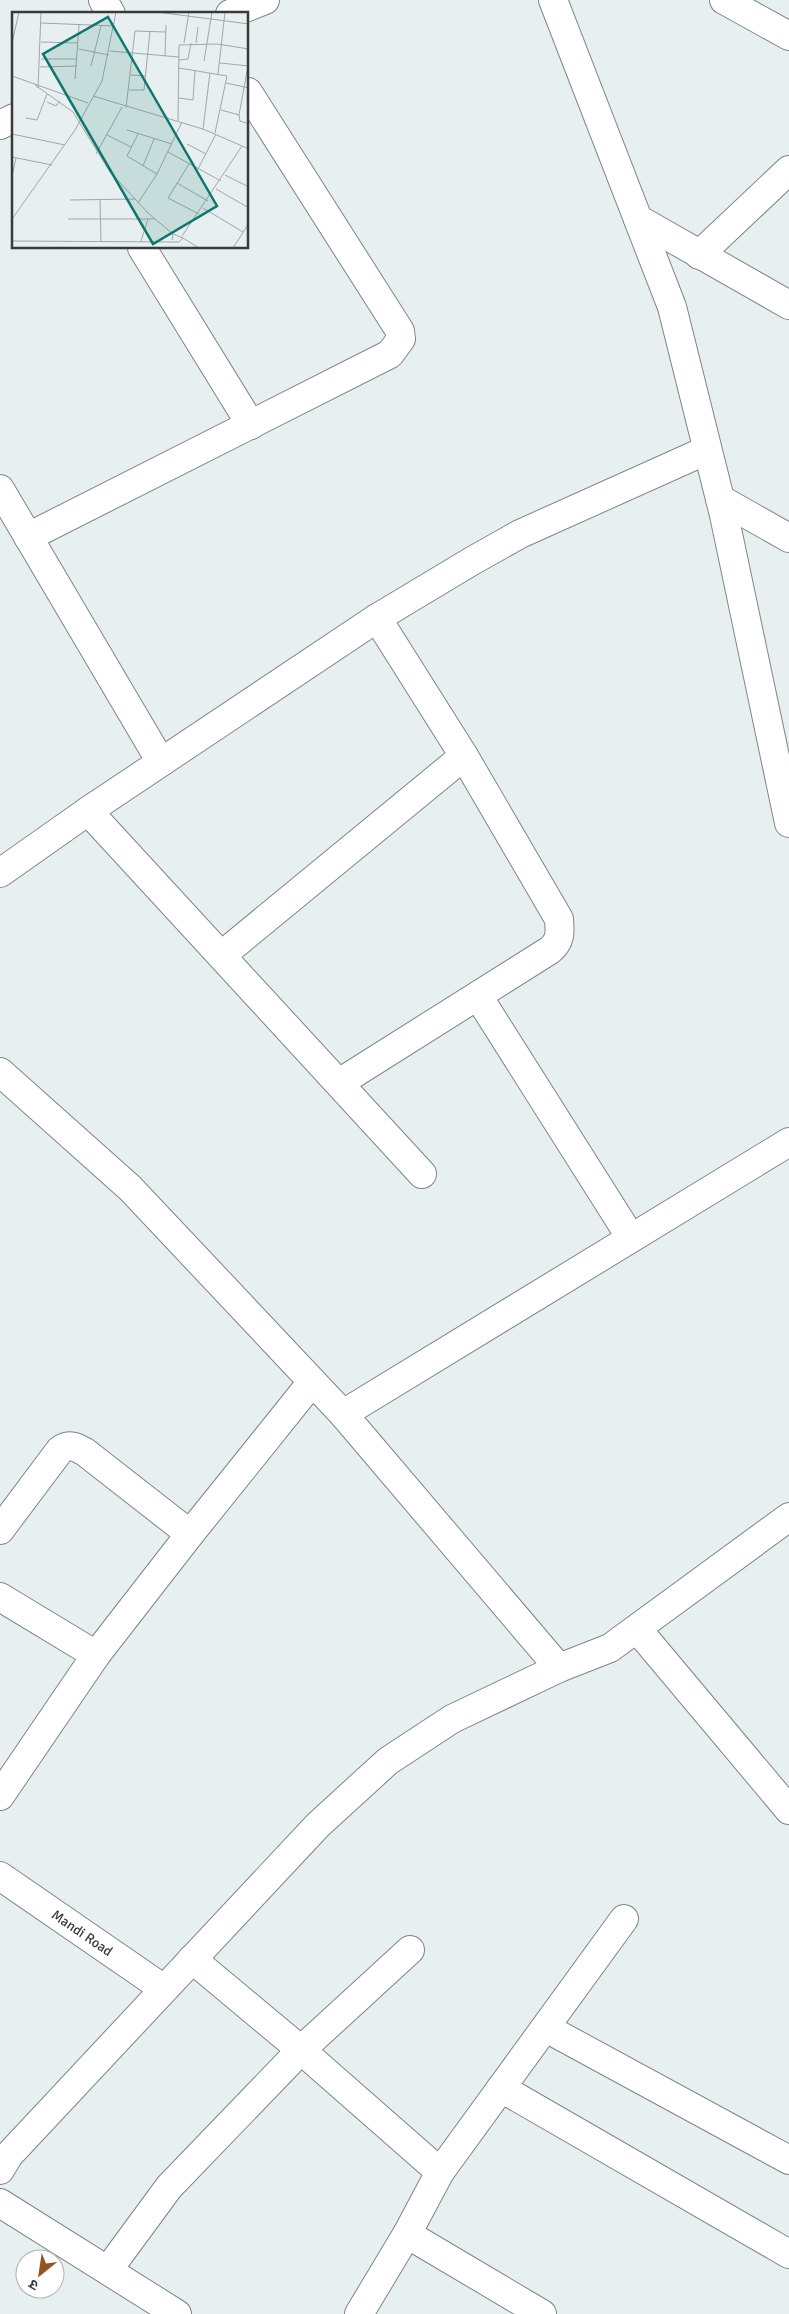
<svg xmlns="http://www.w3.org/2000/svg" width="789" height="2314" font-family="Signika,'Noto Sans Devanagari',sans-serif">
<rect width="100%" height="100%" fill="#e8eff0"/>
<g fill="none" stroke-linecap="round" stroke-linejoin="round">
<!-- street casing -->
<g stroke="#7f8586" stroke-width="30">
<g id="street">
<polyline points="103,0 111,14"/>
<polyline points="230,14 265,0"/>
<polyline points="0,125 14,118"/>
<polyline points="638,219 789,305"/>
<polyline points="142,248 251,425"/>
<polyline points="699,255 789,170"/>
<polyline points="0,489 161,762"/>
<polyline points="720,499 789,538"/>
<polyline points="28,537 390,354 401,339 400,331 248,92"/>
<polyline points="88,811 422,1174"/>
<polyline points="0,873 88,811 377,618 472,561 520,534 707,450"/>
<polyline points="222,955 464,756"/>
<polyline points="478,996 631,1238"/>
<polyline points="0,1072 130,1188 343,1414 559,1668"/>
<path d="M339 1083 550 950C561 941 560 932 559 919L464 756 377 618"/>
<polyline points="343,1414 789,1142"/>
<path d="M0 1530 60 1450C69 1443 76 1447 85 1452L190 1534"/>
<polyline points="0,1597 96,1655"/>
<polyline points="0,1796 96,1655 190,1534 312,1382"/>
<path id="s1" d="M0 1876 164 1989"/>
<polyline points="192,1959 301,2050 440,2172"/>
<polyline points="546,2028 789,2160"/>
<polyline points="501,2088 789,2254"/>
<polyline points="0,2203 177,2314"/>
<polyline points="407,2234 542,2314"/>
<polyline points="108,2270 169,2187 301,2050 410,1950"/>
<polyline points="359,2314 407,2234 440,2172 624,1919"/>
</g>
</g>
<!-- secondary casing -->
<g stroke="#7f8586" stroke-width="30">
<g id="secondary">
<polyline points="553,0 672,307 724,515 789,823"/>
<polyline points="724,0 789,36"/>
<polyline points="638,1630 789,1810"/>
<polyline points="0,2170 9,2155 318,1825 388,1761 452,1719 559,1668 610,1648 789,1517"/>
</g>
</g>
<!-- street -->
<use href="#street" stroke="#fff" stroke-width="28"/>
<!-- secondary -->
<use href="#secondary" stroke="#fff" stroke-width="28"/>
</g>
<g text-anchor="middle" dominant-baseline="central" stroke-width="4" stroke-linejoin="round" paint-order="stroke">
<!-- street labels -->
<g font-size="14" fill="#383b3b" stroke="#fff">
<text stroke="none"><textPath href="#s1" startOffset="100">Mandi Road</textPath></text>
</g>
</g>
<!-- overview -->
<g transform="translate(12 12)">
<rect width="236" height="236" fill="#e8eff0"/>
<path fill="none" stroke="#a2a7a8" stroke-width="1" d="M145 0 237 12M29 11 103 14M29 30 66 31M0 31 7 0M172 31 177 0M184 31 186 15M67 37 97 43M98 39 167 45M153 44 154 13M29 47H65M167 48 176 47 179 31M192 49 200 0M208 51 237 54M79 54 89 14M28 55 65 54M167 56 215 64 203 121M206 62 213 0M119 63 134 64M0 64 76 91M63 67 67 13M214 71 237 76M23 73 61 100 98 160 136 201 161 222M26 76 29 0M117 78H132L138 19M81 84 191 117 237 137M167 86 181 88 183 58M35 90 44 94 48 89M114 96 123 19 154 20M209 98 227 103 228 109 237 112M227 103 236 54M14 106 25 108 35 82M166 109 167 33 205 32 237 37M191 117 198 61M115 118 160 132M0 122 53 133M126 122 115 144 145 162M95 123 119 135M175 132 194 142M156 140 209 169M84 142 110 95M0 145 40 153M177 152 156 186 187 202M131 154 142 127M186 157 204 122M213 163 237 175M0 164 4 146M165 171 196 189M204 177 237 196M58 188 123 187M88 188 89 229M126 191 145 162 170 110M191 196 231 220M0 207 63 118 90 69 104 0M56 207H143M170 224 230 134M171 226 187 236M0 229 167 230 171 226 161 222 160 228M129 229 136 207M221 236 237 211"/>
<path fill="#0f766e" fill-opacity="0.15" stroke="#0f766e" stroke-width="2.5" d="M96 5 205 194 141 232 31 42Z"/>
<rect width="236" height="236" fill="none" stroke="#383b3b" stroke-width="2.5"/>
</g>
<!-- north arrow -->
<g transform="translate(40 2274) rotate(210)"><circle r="24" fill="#ffffff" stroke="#afb1b1"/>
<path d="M0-4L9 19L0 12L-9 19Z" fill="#945220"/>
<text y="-8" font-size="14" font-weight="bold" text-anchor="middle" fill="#383b3b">उ</text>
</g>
</svg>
